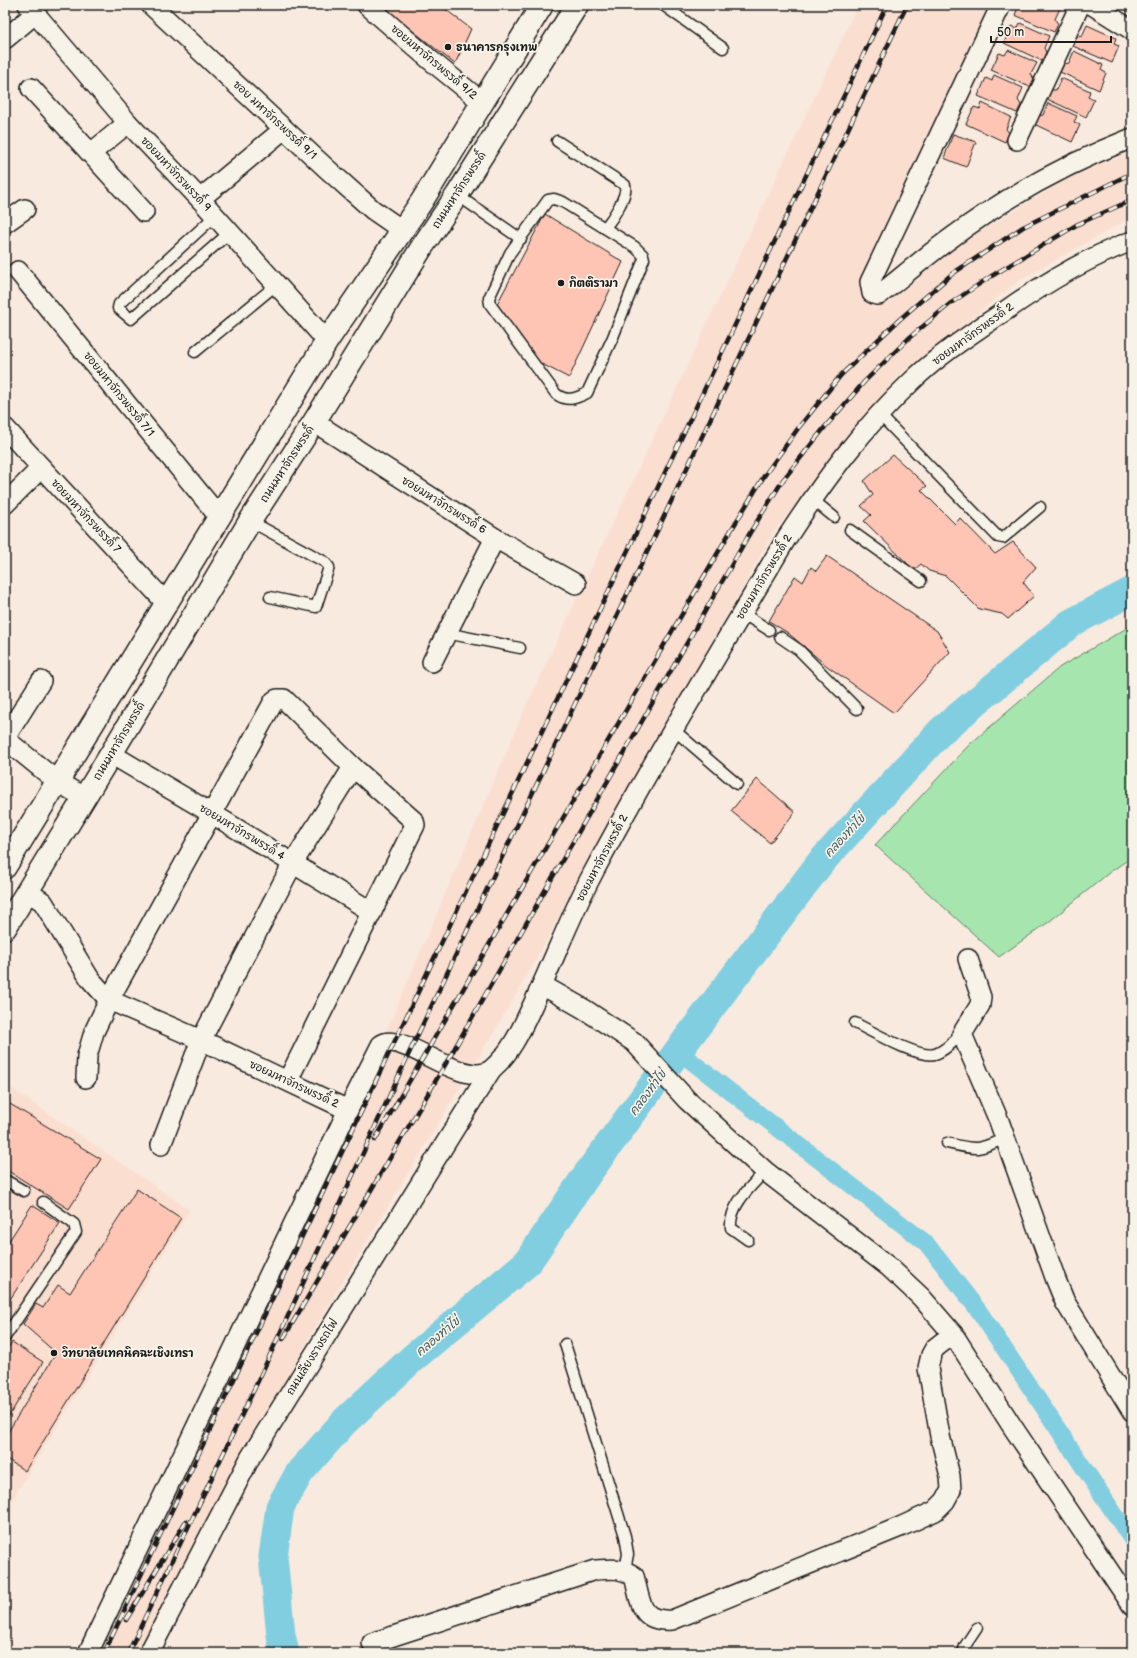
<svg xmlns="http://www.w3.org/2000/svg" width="1137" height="1658" font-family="'Balsamiq Sans','Playpen Sans Thai',sans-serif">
<rect width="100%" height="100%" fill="#f8eade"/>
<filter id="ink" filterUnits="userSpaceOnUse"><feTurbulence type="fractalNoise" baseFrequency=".025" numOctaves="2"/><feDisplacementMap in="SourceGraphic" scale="8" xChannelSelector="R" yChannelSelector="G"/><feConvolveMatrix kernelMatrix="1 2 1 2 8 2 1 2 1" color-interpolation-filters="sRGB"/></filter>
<g filter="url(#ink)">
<!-- built -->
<g fill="#fadfd1">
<polygon points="858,5 997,5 900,245 872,309 956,246 1083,169 1132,153 1132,217 1020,280 898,376 773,533 516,995 316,1326 192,1550 142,1653 95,1653 335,1150 527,704"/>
<polygon points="5,1084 190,1210 12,1500 5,1495"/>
</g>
<!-- green -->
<polygon fill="#a6e6ae" stroke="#618165" points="1132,625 1132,857 1110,872 1050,921 999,957 875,845 970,744 1060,667"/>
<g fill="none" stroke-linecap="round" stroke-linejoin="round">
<!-- canal -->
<polyline stroke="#81cee1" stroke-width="17" points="678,1051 926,1243 979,1311 1132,1540"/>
<!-- river -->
<polyline stroke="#81cee1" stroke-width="29" points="285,1653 281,1635 273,1557 280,1507 300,1472 345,1421 414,1357 527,1263 588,1173 678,1051 821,862 941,731 1071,623 1132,591"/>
</g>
<!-- building -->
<g fill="#fec5b4" stroke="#1c1c1c">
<polygon points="380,5 440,5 471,29 455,64"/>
<polygon points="1019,5 1054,5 1060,8 1055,19 1058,24 1054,32 1015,15"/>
<polygon points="1116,5 1132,5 1132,12"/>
<polygon points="1020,23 1049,36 1044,48 1046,52 1042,61 1004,43 1011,26 1017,29"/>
<polygon points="1087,25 1116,38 1114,44 1119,46 1112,63 1073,46 1077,37 1082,36"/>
<polygon points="1008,50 1037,63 1031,74 1034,79 1030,87 991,70 999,53 1005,55"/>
<polygon points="1074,51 1103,65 1101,70 1106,73 1099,90 1060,72 1064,64 1069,63"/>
<polygon points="994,75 1023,88 1018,100 1021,105 1017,113 978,96 986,78 992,81"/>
<polygon points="1061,78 1090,91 1088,97 1094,100 1086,117 1047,99 1051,90 1056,90"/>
<polygon points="982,103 1011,117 1006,129 1009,133 1005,142 966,124 974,107 980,109"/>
<polygon points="1048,103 1077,116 1074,122 1080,125 1072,142 1034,124 1038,116 1043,115"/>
<polygon points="953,134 976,142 966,167 944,158"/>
<polygon points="545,214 623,262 569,378 540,363 497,304"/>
<polygon points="893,455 927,486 921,490 955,524 960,518 995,554 1013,542 1036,567 1023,582 1034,596 1008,619 1002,614 979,609 946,576 929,571 921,564 914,570 864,521 871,515 861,506 873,495 864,481"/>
<polygon points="827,556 937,631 950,652 894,713 827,666 788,633 769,621 795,576 803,582 811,567 816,571"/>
<polygon points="757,779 795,812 770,843 731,811"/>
<polygon points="5,1101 101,1159 69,1209 5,1169"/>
<polygon points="137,1189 181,1218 25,1471 5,1458 5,1437 56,1353 23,1324 36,1304 43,1308 58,1285 70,1293"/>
<polygon points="32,1205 60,1223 5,1307 5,1247"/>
<polygon points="12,1342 43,1362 5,1422 5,1352"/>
</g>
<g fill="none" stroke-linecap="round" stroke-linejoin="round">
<!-- service casing -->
<g stroke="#1c1c1c" stroke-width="13">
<g id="service">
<polyline points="663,5 723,48"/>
<path d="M557 141 625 185C628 196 612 219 605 228"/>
<polyline points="457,195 521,239"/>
<path d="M554 199 563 202 635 247 643 255 644 259 613 337 587 393C575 399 567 402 556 394L490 304 489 298 510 253 548 200Z"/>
<polyline points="215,216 119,304 118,308 131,319 229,233"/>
<polyline points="195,352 276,285"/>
<polyline points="879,414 998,537 1003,538 1040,507"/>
<polyline points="812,499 834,517"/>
<polyline points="250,521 325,562 329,567 316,607 270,597"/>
<polyline points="850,530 921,581"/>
<polyline points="742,613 769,630"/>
<polyline points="446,633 520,648"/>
<polyline points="780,637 799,650 857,709"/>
<polyline points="674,730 737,784"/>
<path d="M855 1023C871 1031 919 1059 935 1054 945 1051 954 1041 962 1034"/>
<path d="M947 1143C977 1150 977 1151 1005 1138"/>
<polyline points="5,1180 24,1191"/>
<path d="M748 1240 731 1228C729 1205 751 1187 765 1171"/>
<polyline points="5,1337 76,1232 74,1224 43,1202"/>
<polyline points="565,1344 625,1536 628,1554 625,1570"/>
<polyline points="963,1653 965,1646 977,1628"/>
</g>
</g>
<!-- minor casing -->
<g stroke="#1c1c1c" stroke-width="22">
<g id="minor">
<polyline points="28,5 128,123 200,199 327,341"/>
<polyline points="151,5 326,168 373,210 402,230"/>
<polyline points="367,5 429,59 482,102"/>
<path d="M1001 5 870 282 872 293 876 295H879C903 276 926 256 951 238 1006 197 1068 163 1132 138"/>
<polyline points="1092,5 1132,30"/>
<polyline points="5,39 36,13"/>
<polyline points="31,88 144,212"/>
<polyline points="1017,140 1080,5"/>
<polyline points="91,153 128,123"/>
<polyline points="200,199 284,129"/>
<polyline points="5,223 25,209"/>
<polyline points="18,271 220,518"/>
<polyline points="314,422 495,538 576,584"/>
<polyline points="5,428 167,604"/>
<polyline points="5,504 41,468"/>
<polyline points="432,662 495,538"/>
<polyline points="5,738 41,681"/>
<polyline points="5,739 58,782 85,798"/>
<polyline points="111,754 211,813 372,912"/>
<path d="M27 891 43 902 90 979 109 1000 201 1040 348 1110 381 1045C401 1028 465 1092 492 1069 514 1050 524 1023 536 998 555 957 571 915 592 875 652 761 721 650 786 539 823 482 863 427 913 380 941 353 973 333 1005 311 1045 283 1086 258 1132 241"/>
<polyline points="968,959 981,997 980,1005 962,1034 999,1121 1056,1280 1065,1302 1132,1411"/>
<polyline points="542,985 584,1009 634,1042 687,1100 765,1171 889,1267 921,1297 953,1334 1012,1426 1132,1605"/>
<polyline points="86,1078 87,1056 94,1032 109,1000 274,701 277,699 284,699 353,767 414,821 415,825 288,1080"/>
<polyline points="161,1145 201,1040 293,863 353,767"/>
<path d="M372 1643 595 1570C610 1569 620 1567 634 1576 641 1602 639 1622 672 1620L900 1527 935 1511 945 1501 951 1490 950 1476 940 1436 928 1368 931 1355 935 1348 953 1334"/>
<polyline points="88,1653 348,1110"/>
<polyline points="149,1653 250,1458 491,1070"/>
</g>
</g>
<!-- primary casing -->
<g stroke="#1c1c1c" stroke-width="25">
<g id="primary">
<polyline points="5,867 327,341 422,201 542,5"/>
<polyline points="5,928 111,754 250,521 314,422 422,247 457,195 577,5"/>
</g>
</g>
<!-- service -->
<use href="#service" stroke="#f7f3e8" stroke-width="10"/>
<!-- minor -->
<use href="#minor" stroke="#f7f3e8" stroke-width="19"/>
<!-- primary -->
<use href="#primary" stroke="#f7f3e8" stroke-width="22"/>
<!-- rail casing -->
<g stroke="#1c1c1c" stroke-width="4.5">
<g id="rail">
<polyline points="375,1140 730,532 764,476 799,427 841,375 900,319 952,274 1023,227 1132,173"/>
<polyline points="283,1339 445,1065 751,531 783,480 825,427 865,381 909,338 951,303 990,277 1078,224 1132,200"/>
<polyline points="126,1620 186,1521"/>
<polyline points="104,1653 887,5"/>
<polyline points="128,1653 258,1381 411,1049 907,5"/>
</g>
</g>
<!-- rail -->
<use href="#rail" stroke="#f7f3e8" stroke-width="3" stroke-dasharray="9" stroke-linecap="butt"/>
</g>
</g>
<!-- markers -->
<g fill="#1c1c1c" stroke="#f7f3e8" stroke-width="1.5">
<circle cx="448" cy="47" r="4"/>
<circle cx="561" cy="283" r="4"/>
<circle cx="54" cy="1353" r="4"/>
</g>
<g text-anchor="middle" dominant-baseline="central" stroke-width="3.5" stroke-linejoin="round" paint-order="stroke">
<!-- poi labels -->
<g font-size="11" font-weight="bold" fill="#1c1c1c" stroke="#f7f3e8" text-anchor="start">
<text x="456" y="47">ธนาคารกรุงเทพ</text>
<text x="569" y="283">กิตติรามา</text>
<text x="62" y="1353">วิทยาลัยเทคนิคฉะเชิงเทรา</text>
</g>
<!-- street labels -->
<g font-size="11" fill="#1c1c1c" stroke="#f7f3e8">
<text transform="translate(434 62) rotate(40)">ซอยมหาจักรพรรดิ์ 9/2</text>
<text transform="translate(275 120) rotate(43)">ซอย มหาจักรพรรดิ์ 9/1</text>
<text transform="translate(176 174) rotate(47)">ซอยมหาจักรพรรดิ์ 9</text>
<text transform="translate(459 190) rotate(-57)">ถนนมหาจักรพรรดิ์</text>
<text transform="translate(973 334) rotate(-36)">ซอยมหาจักรพรรดิ์ 2</text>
<text transform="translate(119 394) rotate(51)">ซอยมหาจักรพรรดิ์ 7/1</text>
<text transform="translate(287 464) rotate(-57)">ถนนมหาจักรพรรดิ์</text>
<text transform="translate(444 505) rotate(32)">ซอยมหาจักรพรรดิ์ 6</text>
<text transform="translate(86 516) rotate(47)">ซอยมหาจักรพรรดิ์ 7</text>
<text transform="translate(764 577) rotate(-59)">ซอยมหาจักรพรรดิ์ 2</text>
<text transform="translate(119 741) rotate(-59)">ถนนมหาจักรพรรดิ์</text>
<text transform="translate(242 832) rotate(31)">ซอยมหาจักรพรรดิ์ 4</text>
<text transform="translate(602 858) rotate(-62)">ซอยมหาจักรพรรดิ์ 2</text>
<text transform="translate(294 1084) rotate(25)">ซอยมหาจักรพรรดิ์ 2</text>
<text transform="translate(312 1357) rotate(-58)">ถนนเลียงรางรถไฟ</text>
</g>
<!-- water labels -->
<g font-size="12" font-style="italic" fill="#3f5a61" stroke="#f7f3e8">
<text transform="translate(845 836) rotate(-47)">คลองท่าไข่</text>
<text transform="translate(648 1093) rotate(-53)">คลองท่าไข่</text>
<text transform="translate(438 1337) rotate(-40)">คลองท่าไข่</text>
</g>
</g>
<!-- margin -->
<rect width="1137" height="1658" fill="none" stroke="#f7f3e8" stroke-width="20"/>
<rect x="10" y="10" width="1117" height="1638" fill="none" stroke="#1c1c1c" stroke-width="1.5" filter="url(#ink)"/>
<!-- scale -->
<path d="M991 36v6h120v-6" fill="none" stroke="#1c1c1c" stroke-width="2"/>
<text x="997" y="36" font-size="12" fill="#1c1c1c" stroke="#f7f3e8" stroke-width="3" paint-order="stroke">50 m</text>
</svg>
